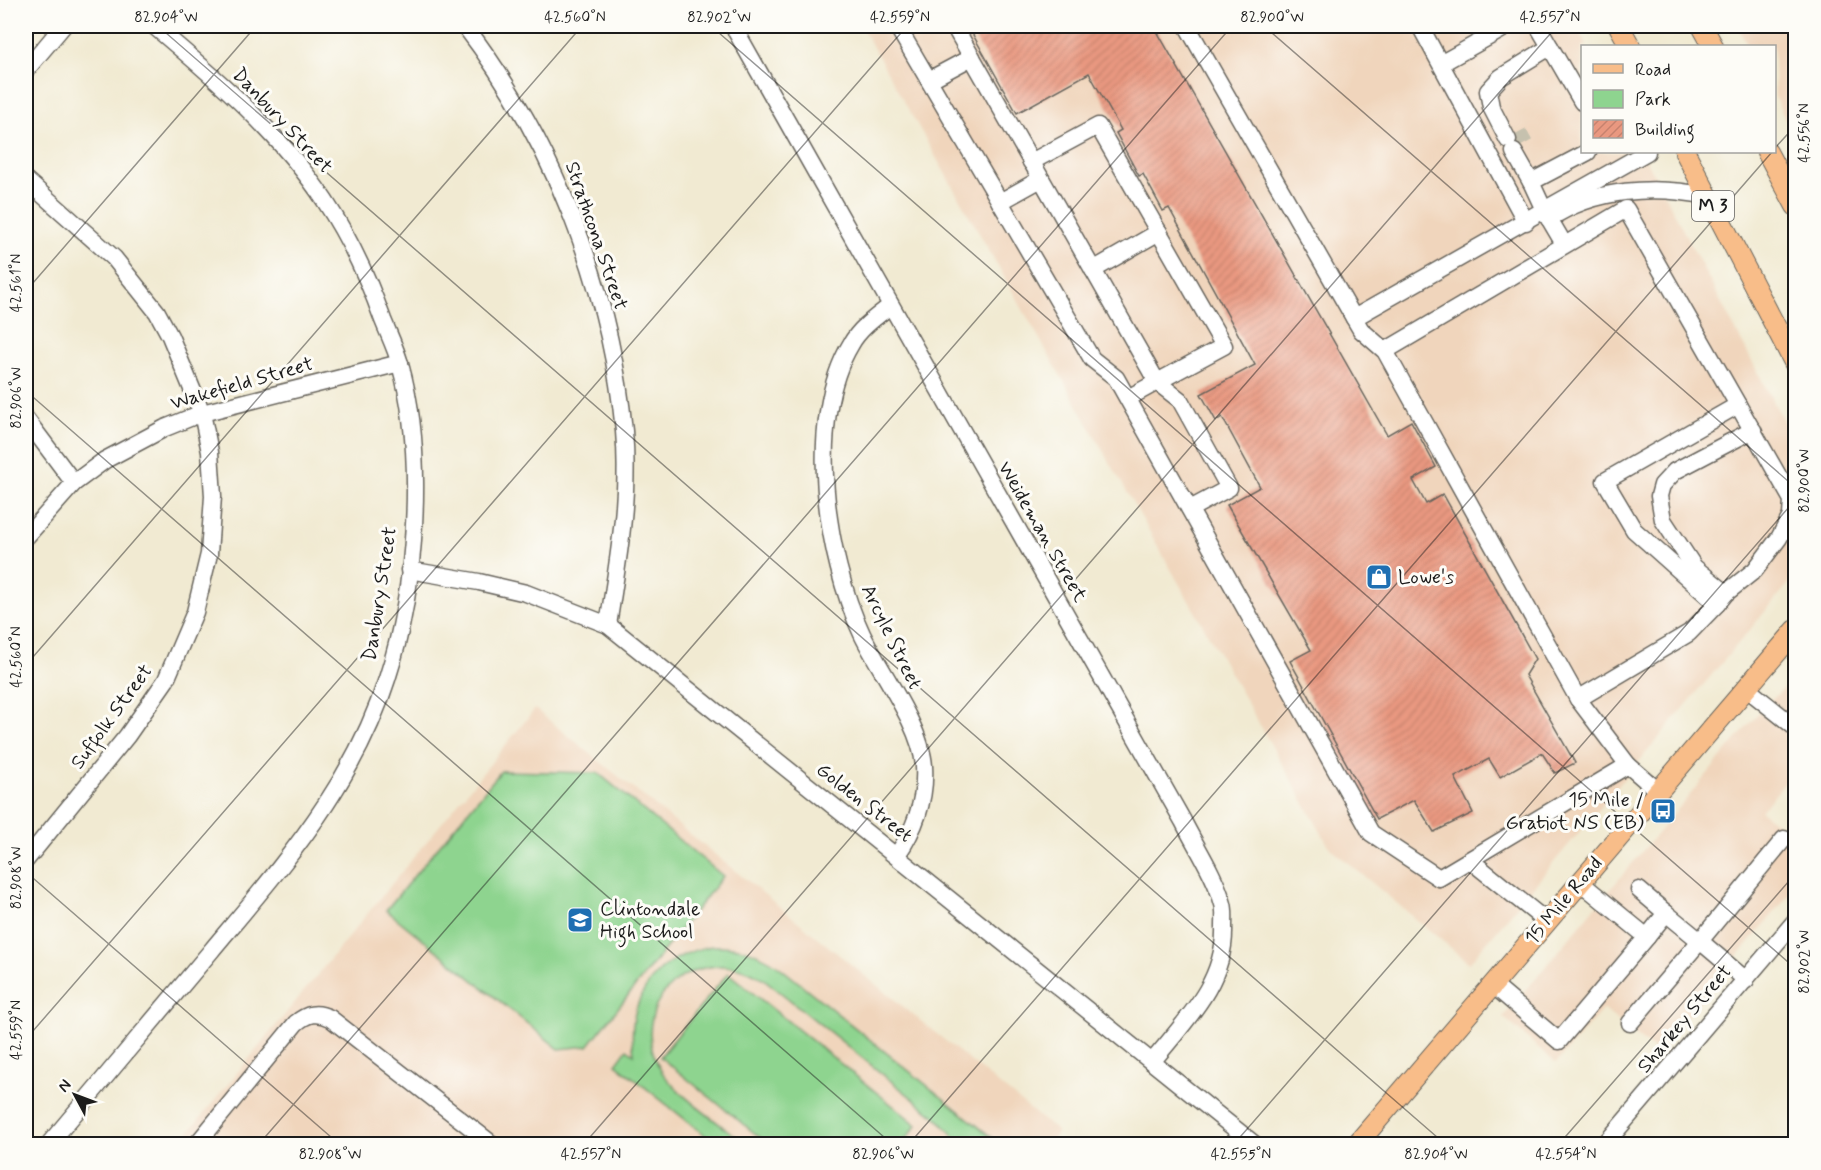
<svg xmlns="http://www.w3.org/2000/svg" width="1821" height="1170" font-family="Mynerve,sans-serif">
<defs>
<pattern id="building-hatch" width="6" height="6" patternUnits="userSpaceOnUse" patternTransform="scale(1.5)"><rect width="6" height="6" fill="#e99880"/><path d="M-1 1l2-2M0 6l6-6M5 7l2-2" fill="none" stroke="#c7826e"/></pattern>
</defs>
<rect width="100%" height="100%" fill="#fdfcf7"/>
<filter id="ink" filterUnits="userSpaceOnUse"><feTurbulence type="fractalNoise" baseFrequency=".0167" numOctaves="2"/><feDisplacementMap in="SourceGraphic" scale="12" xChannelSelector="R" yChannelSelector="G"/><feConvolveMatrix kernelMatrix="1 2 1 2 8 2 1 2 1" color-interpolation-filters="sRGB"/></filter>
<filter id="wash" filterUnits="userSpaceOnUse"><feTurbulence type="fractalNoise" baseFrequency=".008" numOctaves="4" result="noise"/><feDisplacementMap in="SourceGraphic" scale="24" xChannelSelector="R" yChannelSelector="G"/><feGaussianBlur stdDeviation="1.35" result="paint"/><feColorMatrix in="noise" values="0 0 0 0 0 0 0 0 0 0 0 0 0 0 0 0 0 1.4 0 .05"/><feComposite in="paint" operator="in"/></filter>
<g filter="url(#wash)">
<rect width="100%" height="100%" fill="#f1ead2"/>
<!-- built -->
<g fill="#f0d5bc">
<polygon points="861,26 1576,26 1587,46 1582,46 1582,152 1642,152 1795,443 1795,576 1469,963 1330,848"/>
<polygon points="1737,26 1795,26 1795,139 1775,98 1774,46 1748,46"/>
<polygon points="1795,676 1795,771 1761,811 1795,839 1795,888 1657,1052 1603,1009 1556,1063 1503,1017 1752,721"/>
<polygon points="535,709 1058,1132 1047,1144 179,1144"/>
</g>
<!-- park -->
<g fill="#8ed48f" stroke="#557856" stroke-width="1.5">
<polygon points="501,771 598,773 723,876 588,1046 559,1049 386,910"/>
<path d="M712 946C737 945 756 951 777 965L1000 1144H957L952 1134 937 1118 765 980C704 938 625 997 658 1065 670 1091 722 1125 746 1144H716L616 1064 627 1049 634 1054C625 999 657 956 712 946Z"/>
<polygon points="728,973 917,1125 902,1144 768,1144 660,1057"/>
</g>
<g id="blocks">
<!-- building -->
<polygon fill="url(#building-hatch)" points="968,26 1154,26 1387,435 1411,421 1436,467 1413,480 1426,504 1443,494 1535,659 1525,675 1575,763 1555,773 1542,753 1500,777 1489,759 1455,777 1473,813 1434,832 1414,800 1377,819 1290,661 1311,650 1227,505 1260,487 1222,417 1216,421 1201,394 1255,365 1169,208 1163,211 1143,174 1139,176 1116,133 1121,130 1089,73 1017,113"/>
</g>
</g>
<g filter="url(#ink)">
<use href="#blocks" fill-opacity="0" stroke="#67645c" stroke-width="1.5"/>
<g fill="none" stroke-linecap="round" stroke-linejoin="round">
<!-- minor-tunnel -->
<polyline stroke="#c6c1ae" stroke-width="16" stroke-dasharray="16 8" stroke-linecap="butt" points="1519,133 1525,144"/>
<!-- minor casing -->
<g stroke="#67645c" stroke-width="19">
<g id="minor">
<path d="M465 26C553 141 610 286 624 431 630 496 618 561 608 625"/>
<path d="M733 26 1183 821C1196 847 1215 875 1223 904 1225 911 1224 919 1224 927 1226 982 1185 1021 1152 1062"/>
<polyline points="897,26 1092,359 1116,378 1371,833 1439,878 1628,765 1658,791"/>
<polyline points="954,26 1157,382 1128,398"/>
<polyline points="1187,26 1354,318 1544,210 1531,182 1588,152"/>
<polyline points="1420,26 1526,222"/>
<polyline points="1538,26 1582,102"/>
<polyline points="1442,63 1508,26"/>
<polyline points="26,70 63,26"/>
<polyline points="929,80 972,57"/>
<polyline points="1508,140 1491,107 1488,91 1501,77 1550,47"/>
<polyline points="1514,152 1531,182"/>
<polyline points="1031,162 1098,126 1224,346 1157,382 1180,400 1229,488 1190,509"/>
<polyline points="26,180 114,258 157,312 170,336 202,413 210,452 213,496 209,554 195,612 166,680 127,736 26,860"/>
<polyline points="1000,202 1041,179"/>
<path d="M1549 219C1595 188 1655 185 1708 196"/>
<polyline points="1564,244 1544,210 1647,152"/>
<polyline points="1093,270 1159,232"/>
<path d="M890 306C876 317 860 328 851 344 805 420 826 558 862 634 880 672 921 725 924 766 926 798 915 829 897 855"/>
<polyline points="1354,318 1361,330 1385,351 1578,699"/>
<polyline points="1385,351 1626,209 1738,405 1605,481 1634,530 1717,604 1689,633 1578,699 1628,765"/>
<polyline points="26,419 74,483"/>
<polyline points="26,537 74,483 105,460 165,428 202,413 400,363"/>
<polyline points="409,570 479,582 526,593 608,625 1254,1144"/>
<polyline points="1726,593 1694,567 1663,520 1659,496 1662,485 1675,471 1753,430"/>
<polyline points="1717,604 1726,593 1755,570 1779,538 1791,516 1792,500 1738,405"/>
<polyline points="1746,688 1796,728"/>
<polyline points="1470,860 1547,922"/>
<polyline points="1580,882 1647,937 1666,913 1700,941 1784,839"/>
<polyline points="1639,890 1666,913"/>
<polyline points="1493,985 1559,1041 1647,937"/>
<polyline points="1630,1023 1700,941 1746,980"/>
<path d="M49 1144C103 1080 157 1015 211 951 251 903 292 856 326 804 351 766 373 723 387 679 416 590 426 455 400 364 396 349 389 335 383 320 368 278 350 239 325 201 280 133 216 78 154 26"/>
<path d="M197 1144 296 1023C307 1014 316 1011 330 1018L492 1144"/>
<polyline points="1605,1144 1796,920"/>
</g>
</g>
<!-- major casing -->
<g stroke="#67645c" stroke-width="22">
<g id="major">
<polyline points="1619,26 1630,46"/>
<polyline points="1702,26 1713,46"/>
<polyline points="1685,152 1796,366"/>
<polyline points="1767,152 1796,206"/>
<polyline points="1357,1144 1796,630"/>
</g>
</g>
<!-- minor -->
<use href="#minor" stroke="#fff" stroke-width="16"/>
<!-- major -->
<use href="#major" stroke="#f8bd89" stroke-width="20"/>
</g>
</g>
<!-- ticks -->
<path fill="none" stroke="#1c1c1c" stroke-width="1.5" stroke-opacity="0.45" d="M158 26 1445 1144M711 26 1796 969M1264 26 1796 488M1774 149 1796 125M26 291 256 26M26 391 892 1144M26 665 582 26M26 872 339 1144M26 1039 907 26M259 1144 1232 26M584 1144 1557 26M909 1144 1772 152M1234 1144 1796 499M1559 1144 1796 873"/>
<!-- icons -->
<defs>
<g id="shop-square" transform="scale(1.35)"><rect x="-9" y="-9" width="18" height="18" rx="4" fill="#1f6fb2" stroke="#fdfcf7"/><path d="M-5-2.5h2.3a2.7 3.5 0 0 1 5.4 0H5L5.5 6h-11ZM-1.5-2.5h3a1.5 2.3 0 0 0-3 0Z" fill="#fff"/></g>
<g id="bus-square" transform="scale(1.35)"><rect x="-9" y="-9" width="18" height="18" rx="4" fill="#1f6fb2" stroke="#fdfcf7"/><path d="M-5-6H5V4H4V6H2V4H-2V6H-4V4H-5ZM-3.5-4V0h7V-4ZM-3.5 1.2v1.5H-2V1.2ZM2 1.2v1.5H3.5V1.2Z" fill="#fff"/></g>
<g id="school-square" transform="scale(1.35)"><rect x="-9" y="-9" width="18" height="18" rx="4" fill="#1f6fb2" stroke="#fdfcf7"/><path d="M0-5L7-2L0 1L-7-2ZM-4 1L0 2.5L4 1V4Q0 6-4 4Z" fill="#fff"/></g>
</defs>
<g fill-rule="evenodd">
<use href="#shop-square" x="1379" y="577"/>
<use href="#bus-square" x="1663" y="811"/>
<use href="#school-square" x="580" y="920"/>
</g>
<g text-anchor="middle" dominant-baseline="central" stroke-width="6" stroke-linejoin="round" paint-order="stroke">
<!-- shield labels -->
<rect fill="#fdfcf7" stroke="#605f5e" stroke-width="1.5" x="1692" y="191" width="42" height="30" rx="4.5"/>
<g font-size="18" font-weight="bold" fill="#1c1c1c">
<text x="1713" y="206">M 3</text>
</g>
<!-- street labels -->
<g font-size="20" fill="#1c1c1c" stroke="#fdfcf7">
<text transform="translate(282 121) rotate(47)">Danbury Street</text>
<text transform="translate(596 236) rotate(71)">Strathcona Street</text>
<text transform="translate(242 384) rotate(-16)">Wakefield Street</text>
<text transform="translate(1042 532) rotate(60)">Weideman Street</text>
<text transform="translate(380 594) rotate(-81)">Danbury Street</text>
<text transform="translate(891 637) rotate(64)">Arcyle Street</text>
<text transform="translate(112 717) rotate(-54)">Suffolk Street</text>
<text transform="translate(864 803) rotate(38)">Golden Street</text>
<text transform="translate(1564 901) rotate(-50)">15 Mile Road</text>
<text transform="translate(1685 1019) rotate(-50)">Sharkey Street</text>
</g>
<!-- poi labels -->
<g font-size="20" fill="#1c1c1c" stroke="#fdfcf7" text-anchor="start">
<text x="1398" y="577">Lowe's</text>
<text x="1644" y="800" text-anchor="end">15 Mile /<tspan x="1644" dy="23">Gratiot NS (EB)</tspan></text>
<text x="600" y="909">Clintondale<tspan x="600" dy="23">High School</tspan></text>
</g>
</g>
<!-- margin -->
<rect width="1821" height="1170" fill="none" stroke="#fdfcf7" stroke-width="66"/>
<!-- legend -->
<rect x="1581" y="45" width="195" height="108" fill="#fdfcf7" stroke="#a3a29f" stroke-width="1.5"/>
<rect x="1593" y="64" width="30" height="9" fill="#f8bd89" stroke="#a3a29f" stroke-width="1.5"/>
<text x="1635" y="75" font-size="18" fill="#1c1c1c">Road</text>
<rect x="1593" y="90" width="30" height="18" fill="#8ed48f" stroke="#a3a29f" stroke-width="1.5"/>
<text x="1635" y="105" font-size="18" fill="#1c1c1c">Park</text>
<rect x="1593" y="120" width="30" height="18" fill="url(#building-hatch)" stroke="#a3a29f" stroke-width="1.5"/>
<text x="1635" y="135" font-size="18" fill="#1c1c1c">Building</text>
<!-- north arrow -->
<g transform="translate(75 1095) rotate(311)" stroke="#fdfcf7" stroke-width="4.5" paint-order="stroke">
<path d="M0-4.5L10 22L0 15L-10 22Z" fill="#1c1c1c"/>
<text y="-9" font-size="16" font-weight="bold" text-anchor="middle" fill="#1c1c1c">N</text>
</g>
<rect x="33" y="33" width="1755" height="1104" fill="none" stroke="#1c1c1c" stroke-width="2"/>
<g font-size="15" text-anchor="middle" fill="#1c1c1c">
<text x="166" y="22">82.904°W</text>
<text x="575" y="22">42.560°N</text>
<text x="719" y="22">82.902°W</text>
<text x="900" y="22">42.559°N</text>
<text x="1272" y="22">82.900°W</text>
<text x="1550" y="22">42.557°N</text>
<text transform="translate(1804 133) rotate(-90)" y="5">42.556°N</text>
<text transform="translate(16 283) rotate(-90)" y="5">42.561°N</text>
<text transform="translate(16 398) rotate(-90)" y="5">82.906°W</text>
<text transform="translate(1804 481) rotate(-90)" y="5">82.900°W</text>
<text transform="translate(16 657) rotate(-90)" y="5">42.560°N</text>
<text transform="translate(16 878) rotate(-90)" y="5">82.908°W</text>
<text transform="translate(1804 962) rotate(-90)" y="5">82.902°W</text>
<text transform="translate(16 1030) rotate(-90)" y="5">42.559°N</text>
<text x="330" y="1159">82.908°W</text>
<text x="591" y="1159">42.557°N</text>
<text x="883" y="1159">82.906°W</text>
<text x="1241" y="1159">42.555°N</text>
<text x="1436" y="1159">82.904°W</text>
<text x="1566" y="1159">42.554°N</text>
</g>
</svg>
